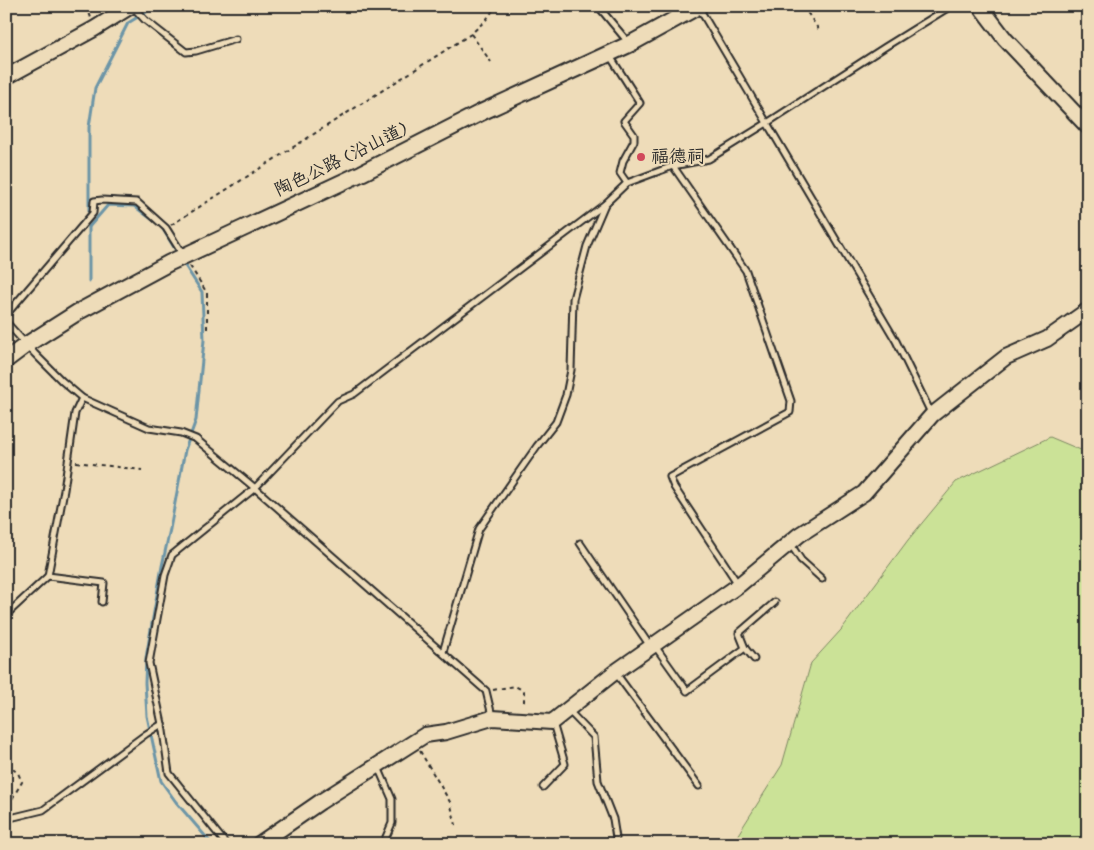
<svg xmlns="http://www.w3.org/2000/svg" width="1094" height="850" font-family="Mynerve,'LXGW WenKai TC',sans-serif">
<rect width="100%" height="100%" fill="#eedcb9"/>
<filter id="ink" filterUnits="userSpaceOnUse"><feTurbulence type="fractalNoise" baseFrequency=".02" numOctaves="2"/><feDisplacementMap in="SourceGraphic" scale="10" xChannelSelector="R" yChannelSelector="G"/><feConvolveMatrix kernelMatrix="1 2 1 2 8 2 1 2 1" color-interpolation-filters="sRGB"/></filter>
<g filter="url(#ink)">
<!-- green -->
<polygon fill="#cbe297" stroke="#7b8661" points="1050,437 1088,453 1088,844 732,844 782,765 811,663 841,630 908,540 956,482"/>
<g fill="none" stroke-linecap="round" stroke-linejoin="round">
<!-- stream -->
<g stroke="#6c95a7" stroke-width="3">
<polyline points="89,218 89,127 95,88 128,23 156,6"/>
<polyline points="89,227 108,205 134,206 161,226 178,254"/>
<polyline points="89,227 89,281"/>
<polyline points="182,261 202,292 204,340 196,420 185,450 170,529 162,566 146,658 145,683 147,716 161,781 176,802 212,844"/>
</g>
<!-- service casing -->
<g stroke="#2b2b2b" stroke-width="9">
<g id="service">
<polyline points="598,6 628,42"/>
<polyline points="133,7 145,20 186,52 196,51 236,39"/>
<polyline points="699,8 896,341 932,415"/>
<polyline points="610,56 640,103 624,121 634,135 634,141 623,161 620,173 627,183"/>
<polyline points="673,166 746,271 791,401 790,412 670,477 674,487 738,584"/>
<polyline points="6,315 93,213 94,201 102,200 137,202 166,228 183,255"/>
<polyline points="6,322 35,354 62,381 82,398 149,428 181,433 196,439 255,488 486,691 492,716"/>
<polyline points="580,543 650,646"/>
<polyline points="791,545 801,560 822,579"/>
<polyline points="48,576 104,583 102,602"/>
<polyline points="6,615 48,576 64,490 75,413 82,398"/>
<polyline points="655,646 687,691 745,648 739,633 775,602"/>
<polyline points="745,648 754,659"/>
<polyline points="443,652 479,529 537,446 556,422 566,395 571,370 573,299 587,246 605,204"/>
<polyline points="615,672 699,786"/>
<polyline points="568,710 594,737 598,781 613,819 616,838 613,844"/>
<polyline points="378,767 392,799 392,823 383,844"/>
<polyline points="543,787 565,764 553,723"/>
<polyline points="6,819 43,810 146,734 162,724"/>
<polyline points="226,844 169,773 162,724 149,663 165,575 172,555 255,488 338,401 354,394 605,204 627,183 673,166 709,159 767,123 885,47 951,6"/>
</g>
</g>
<!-- tertiary casing -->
<g stroke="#2b2b2b" stroke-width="18">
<g id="tertiary">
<polyline points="980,6 1005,39 1088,127"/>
<polyline points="6,77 94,29 131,6"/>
<polyline points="259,844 320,802 425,735 446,732 492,718 552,722 615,672 739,585 799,535 864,493 932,415 1006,357 1047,339 1088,310"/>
</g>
</g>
<!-- secondary casing -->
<g stroke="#2b2b2b" stroke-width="19">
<polyline id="secondary" points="6,360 26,345 78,312 169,263 362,173 482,112 630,44 699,6"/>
</g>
<!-- path -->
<g stroke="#2b2b2b" stroke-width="2" stroke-dasharray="4 4" stroke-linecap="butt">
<polyline points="87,6 91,18"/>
<polyline points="803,6 819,30"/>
<polyline points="471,34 491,62"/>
<polyline points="171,225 471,34 486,20 496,6"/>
<polyline points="190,266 207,293 207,332"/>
<polyline points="76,462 142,470"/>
<polyline points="493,690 515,686 524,691 524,705"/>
<polyline points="420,751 450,802 456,825"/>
<path d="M6 764 18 773 22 782C17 791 8 802 11 812"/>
</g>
<!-- service -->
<use href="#service" stroke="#eedcb9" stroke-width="5"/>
<!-- tertiary -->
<use href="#tertiary" stroke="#eedcb9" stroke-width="14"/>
<!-- secondary -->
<use href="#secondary" stroke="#eedcb9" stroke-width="15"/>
</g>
</g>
<!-- markers -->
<circle fill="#d1495b" stroke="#eedcb9" stroke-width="2" cx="641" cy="157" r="5"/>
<g text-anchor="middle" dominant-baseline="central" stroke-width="4" stroke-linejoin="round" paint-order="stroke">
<!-- poi labels -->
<g font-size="18" fill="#2b2b2b" stroke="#eedcb9" text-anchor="start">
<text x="651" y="157">福德祠</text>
</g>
<!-- street labels -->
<g font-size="18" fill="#2b2b2b" stroke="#eedcb9">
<text transform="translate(341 160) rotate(-26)">陶色公路 (沿山道)</text>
</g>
</g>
<!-- margin -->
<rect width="1094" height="850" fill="none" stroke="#eedcb9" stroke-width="25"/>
<rect x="12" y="12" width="1069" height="825" fill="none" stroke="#2b2b2b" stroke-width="2" filter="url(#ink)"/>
</svg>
